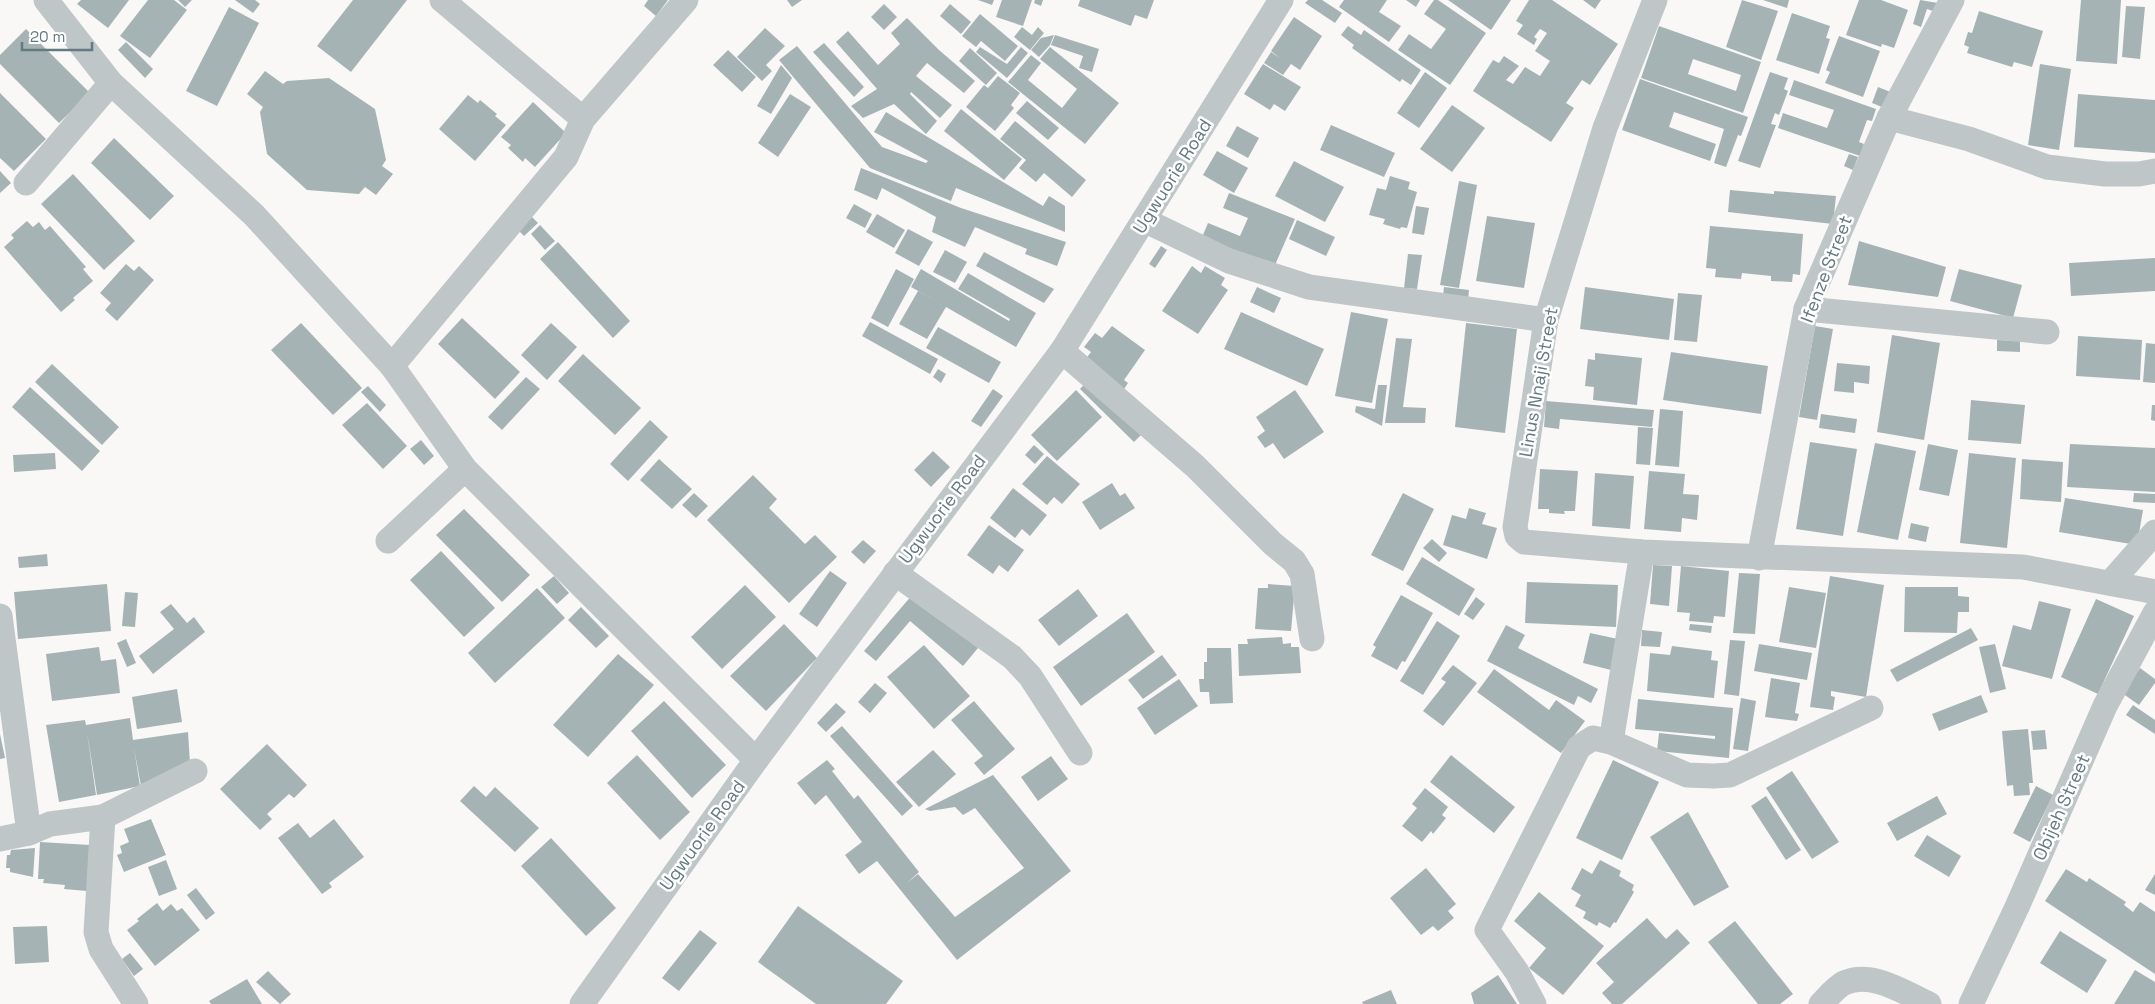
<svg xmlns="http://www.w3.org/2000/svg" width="2155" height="1004" font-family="'Space Grotesk',sans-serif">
<rect width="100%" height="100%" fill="#f9f8f6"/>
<!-- building -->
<g fill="#a6b3b5" fill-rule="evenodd">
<polygon points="81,0 129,0 108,28 77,4"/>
<polygon points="148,0 174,0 187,10 150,58 120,36"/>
<polygon points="178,0 192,0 185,7"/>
<polygon points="235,0 255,0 260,4 253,13"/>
<polygon points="353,0 407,0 351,72 317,46"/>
<polygon points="648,0 668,0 656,16 644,6"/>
<polygon points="787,0 802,0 792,7"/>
<polygon points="978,0 994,0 992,5"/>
<polygon points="1002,0 1032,0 1023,26 996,17"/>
<polygon points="1035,0 1043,0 1041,6 1034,3"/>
<polygon points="1080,0 1154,0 1147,19 1135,15 1131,26 1078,6"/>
<polygon points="1308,0 1322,0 1342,13 1335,23 1305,3"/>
<polygon points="1344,0 1387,0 1379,12 1401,26 1389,42 1339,7"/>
<polygon points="1406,0 1420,0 1416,7"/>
<polygon points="1434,0 1438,0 1486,33 1450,85 1398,50 1409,34 1431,49 1446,29 1424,14"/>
<polygon points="1448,0 1511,0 1491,30"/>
<polygon points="1529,0 1552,0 1618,44 1590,85 1582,80 1566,103 1574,108 1551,142 1473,91 1493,60 1499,63 1504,56 1519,66 1506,80 1513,84 1525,67 1540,76 1550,61 1535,51 1547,33 1540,29 1534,37 1537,39 1534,45 1517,34 1523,25 1516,21"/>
<polygon points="1583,0 1601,0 1595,9"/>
<polygon points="1742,0 1778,11 1761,60 1726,47"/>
<polygon points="1763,0 1789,0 1787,8"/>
<polygon points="1859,0 1881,0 1908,10 1894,48 1882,44 1881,47 1846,35"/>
<polygon points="1920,0 1938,3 1936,12 1927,9 1921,27 1913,24"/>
<polygon points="2081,0 2121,0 2117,64 2076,61"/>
<polygon points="884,4 897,17 884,30 871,17"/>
<polygon points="950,4 971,22 961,34 940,16"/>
<polygon points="2126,6 2145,7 2140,59 2122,57"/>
<polygon points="229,7 259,23 217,106 186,91"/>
<polygon points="1979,11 2043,31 2032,67 2014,62 2012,67 1967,53 1969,47 1964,45 1968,32 1972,33"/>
<polygon points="1792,13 1830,26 1826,38 1830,39 1819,74 1776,60"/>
<polygon points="980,14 1018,46 1005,61 981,41 976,47 962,36"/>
<polygon points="1294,17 1322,36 1300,70 1291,64 1283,75 1264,63 1271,52 1280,58 1271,51"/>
<polygon points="907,18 939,50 975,81 964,93 927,63 916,76 952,105 940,118 911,92 910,94 937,121 926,134 894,104 863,118 851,106 877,89 836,42 848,31 878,65 900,44 891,33"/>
<polygon points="1348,26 1361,35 1364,30 1421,70 1411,85 1402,79 1400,82 1352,48 1354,45 1341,35"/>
<path d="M1659 26 1761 62 1743 113 1641 78ZM1693 59 1741 75 1736 91 1688 74Z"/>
<polygon points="1022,27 1032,35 1038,27 1044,33 1030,50 1014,37"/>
<polygon points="765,28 785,46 766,65 772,71 762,81 737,57"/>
<polygon points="26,29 90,93 59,123 0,64 0,55"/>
<polygon points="1054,35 1050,45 1039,57 1031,50 1041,38"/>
<polygon points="1055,35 1099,49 1092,72 1079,68 1083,56 1051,45"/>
<polygon points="1839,36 1880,51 1863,97 1825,83 1830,72 1826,70"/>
<polygon points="126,42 153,69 145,78 118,50"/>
<polygon points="824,43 864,87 854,97 813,52"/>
<polygon points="797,46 882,147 926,163 928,161 874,132 886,112 1043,206 1049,196 1065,206 1065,232 956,188 951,201 870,168 779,60"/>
<polygon points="980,47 1007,64 1021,47 1028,53 1007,78 976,52"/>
<polygon points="1050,47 1119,103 1085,144 1008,82 1031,55 1041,63 1028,80 1062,108 1077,89 1040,59"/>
<polygon points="970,48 997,73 986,85 959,61"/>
<polygon points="728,50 756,77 742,92 713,65"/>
<polygon points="1263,64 1301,87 1285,111 1274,104 1270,110 1244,94"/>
<polygon points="2040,64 2071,69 2059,150 2028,145"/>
<polygon points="781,65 792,78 771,114 757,106"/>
<polygon points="265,71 283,84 287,81 329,78 375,109 386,160 382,166 393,174 376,195 365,187 359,194 307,190 267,154 260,112 263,107 247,94"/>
<polygon points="1425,72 1447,88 1419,128 1397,113"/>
<polygon points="1770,72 1788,78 1784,89 1788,91 1779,115 1775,113 1771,124 1776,125 1760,168 1738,161"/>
<polygon points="998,76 1020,93 1011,105 1014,108 995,131 966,107 984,85 988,88"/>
<polygon points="1640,79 1748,117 1741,136 1738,135 1726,167 1714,163 1724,129 1674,112 1669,127 1716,144 1710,161 1622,130"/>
<polygon points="1794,80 1876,109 1872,121 1867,120 1859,142 1864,144 1860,156 1778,128 1783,113 1827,128 1834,110 1789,95"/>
<polygon points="1878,87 1893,93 1887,109 1872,103"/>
<polygon points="0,93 46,139 14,171 0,158"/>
<polygon points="790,94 811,107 778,157 758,143"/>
<polygon points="2078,94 2155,100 2155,153 2074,147"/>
<polygon points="468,95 478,103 480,100 497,114 495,116 506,125 475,161 439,129"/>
<polygon points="1027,101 1059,128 1048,140 1016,113"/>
<polygon points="533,102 566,133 535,167 525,158 523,162 508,148 511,145 501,137"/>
<polygon points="1452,105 1485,128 1452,172 1420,149"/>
<polygon points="961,109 1022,159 1004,180 944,131"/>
<polygon points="1015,121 1086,180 1072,197 1044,173 1036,182 1019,168 1026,160 1000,139"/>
<polygon points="1331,125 1395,153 1384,177 1320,150"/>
<polygon points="1237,126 1259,138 1248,158 1226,146"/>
<polygon points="114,138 174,196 150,220 91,163"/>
<polygon points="1217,151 1248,168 1234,193 1203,175"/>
<polygon points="1849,154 1858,157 1853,170 1844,166"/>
<polygon points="1294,161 1344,187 1325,222 1275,196"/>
<polygon points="861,168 961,208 1066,242 1057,266 1025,254 1027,249 975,227 965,247 932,232 936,217 882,188 877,200 854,190"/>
<polygon points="0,171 11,183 0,193"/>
<polygon points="73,174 135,241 104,270 41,204"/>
<polygon points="1390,176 1410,182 1408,189 1417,192 1407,228 1401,227 1400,229 1383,224 1385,219 1369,215 1377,188 1386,190"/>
<polygon points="1459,181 1477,185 1459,288 1440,285"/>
<polygon points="1730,190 1774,194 1774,191 1836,196 1833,224 1728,212"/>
<polygon points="1229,193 1295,219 1275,265 1200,242 1208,223 1240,236 1248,218 1223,208"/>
<polygon points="854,204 872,214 865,228 846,218"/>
<polygon points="1416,206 1429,208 1424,235 1412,233"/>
<polygon points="877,214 905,230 894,248 866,232"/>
<polygon points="1487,216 1535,223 1524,288 1476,281"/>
<polygon points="532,217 538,223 524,236 518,230"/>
<polygon points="1297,220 1335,237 1326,256 1289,239"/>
<polygon points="27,221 33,227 39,222 45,230 50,226 86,267 83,269 93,281 73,298 75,300 61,312 4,247 14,238 11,235"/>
<polygon points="540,225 555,241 545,250 531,234"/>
<polygon points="1710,226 1803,234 1800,275 1793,274 1792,282 1771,281 1771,276 1742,273 1741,279 1715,277 1716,269 1706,268"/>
<polygon points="908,229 933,242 919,266 895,253"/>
<polygon points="1859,241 1946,267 1938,297 1848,285"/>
<polygon points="558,242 630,321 613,338 540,259"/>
<polygon points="1161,246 1167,250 1155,268 1149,264"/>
<polygon points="945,250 967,262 955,283 933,272"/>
<polygon points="984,252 1054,289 1044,303 976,266"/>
<polygon points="1408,254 1422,255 1417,289 1404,288"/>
<polygon points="2155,258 2155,291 2071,296 2069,263"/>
<polygon points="126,264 134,271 139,266 154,280 117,321 105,310 111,303 100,293"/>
<polygon points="1192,266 1201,273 1205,266 1225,278 1221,285 1228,290 1198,334 1162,311"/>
<polygon points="896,269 914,279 888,327 871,318"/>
<polygon points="921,269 1009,321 1010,319 958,289 968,273 1036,313 1016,347 946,307 927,339 899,324 918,291 940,303 911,287"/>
<polygon points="1959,269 2022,285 2013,318 1950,301"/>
<polygon points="1257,287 1281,298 1274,313 1250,302"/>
<polygon points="1444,287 1469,290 1468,300 1443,296"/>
<polygon points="1585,287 1674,299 1669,340 1580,329"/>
<polygon points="1678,293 1702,295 1697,342 1674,340"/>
<polygon points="1241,312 1324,349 1307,386 1224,349"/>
<polygon points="1351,312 1388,319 1372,403 1335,396"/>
<polygon points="462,318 520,372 495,399 438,344"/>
<polygon points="870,322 938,359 930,374 862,336"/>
<polygon points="301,323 362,388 333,415 271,350"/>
<polygon points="551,323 577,347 547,380 521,355"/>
<polygon points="1466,323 1517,329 1505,433 1455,427"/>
<polygon points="1112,326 1145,350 1124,380 1128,383 1122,392 1082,364 1091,352 1084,347 1095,333 1102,338"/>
<polygon points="1815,326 1833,329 1817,420 1799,417"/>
<polygon points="938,327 1001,362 989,383 926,348"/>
<polygon points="1892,335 1940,343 1924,440 1877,432"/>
<polygon points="2078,336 2142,340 2140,380 2076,376"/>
<polygon points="1396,338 1412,339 1403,407 1426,408 1425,423 1385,423"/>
<polygon points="1997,340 2020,341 2020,352 1997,351"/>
<polygon points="2146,343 2155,344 2155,383 2143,382"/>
<polygon points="1671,352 1768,366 1761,414 1663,400"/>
<polygon points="1595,353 1642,358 1637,405 1593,400 1594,387 1585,386 1588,359 1595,360"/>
<polygon points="583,354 641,408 615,435 558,381"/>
<polygon points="1837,363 1870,366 1869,384 1854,382 1854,393 1834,391"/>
<polygon points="52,364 119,427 102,445 35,382"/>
<polygon points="938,369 946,374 941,383 933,377"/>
<polygon points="526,377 540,389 502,430 488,417"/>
<polygon points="1089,379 1144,432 1134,442 1080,389"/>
<polygon points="1378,385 1387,385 1382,426 1355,412 1356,406 1375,409"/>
<polygon points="368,386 386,405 380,412 361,392"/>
<polygon points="30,387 100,451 82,471 12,407"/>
<polygon points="993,389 1003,396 981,427 971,421"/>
<polygon points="1076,390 1102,417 1057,461 1031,435"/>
<polygon points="1295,390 1324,432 1284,459 1273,443 1265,448 1257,437 1265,431 1256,417"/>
<polygon points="1971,400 2025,405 2021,444 1968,440"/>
<polygon points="1546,401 1654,410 1652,427 1560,419 1559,429 1544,427"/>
<polygon points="367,403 407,446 383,469 342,425"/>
<polygon points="2152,405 2155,405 2155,421 2151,420"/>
<polygon points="1660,409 1683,411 1679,467 1655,465"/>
<polygon points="1821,414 1857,419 1855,433 1819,428"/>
<polygon points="650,420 668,437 628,481 610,464"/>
<polygon points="1638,427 1653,428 1650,465 1636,464"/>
<polygon points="421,440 434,456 424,465 410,449"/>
<polygon points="1810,442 1857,449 1843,536 1796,529"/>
<polygon points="1875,443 1916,451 1898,540 1857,532"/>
<polygon points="1928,444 1958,450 1949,496 1919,490"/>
<polygon points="2070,444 2155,448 2155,492 2067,487"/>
<polygon points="1034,445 1044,454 1035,464 1025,455"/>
<polygon points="933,451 950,467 931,487 914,470"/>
<polygon points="55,453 56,469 14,472 13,455"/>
<polygon points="1969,453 2016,458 2007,548 1960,543"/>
<polygon points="1047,456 1080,484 1062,504 1054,497 1047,505 1022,484"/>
<polygon points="659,459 692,489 672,509 640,480"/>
<polygon points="2022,459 2063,462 2061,502 2020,499"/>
<polygon points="1540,469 1578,471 1575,511 1564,511 1565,514 1549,513 1549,509 1538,509"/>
<polygon points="1649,471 1685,474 1683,494 1699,495 1697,520 1682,518 1681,532 1644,529"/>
<polygon points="1595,473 1634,476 1630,529 1592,526"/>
<polygon points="753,475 777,499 769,508 805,544 815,535 837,557 789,603 707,520"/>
<polygon points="1112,483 1120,496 1125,493 1135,508 1100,530 1082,502"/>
<polygon points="1013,488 1047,515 1030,536 1022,529 1015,538 990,518"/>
<polygon points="694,493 708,506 696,518 682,505"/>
<polygon points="1403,493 1434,509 1403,571 1371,555"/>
<polygon points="2134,493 2155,494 2155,503 2133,502"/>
<polygon points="2065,498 2143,510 2137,545 2059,532"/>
<polygon points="1469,508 1486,513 1482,524 1497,528 1487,559 1443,545 1452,515 1466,519"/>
<polygon points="464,509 530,575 502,602 436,535"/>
<polygon points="1911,523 1929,527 1926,542 1908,538"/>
<polygon points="989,525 1024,550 1008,572 999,565 993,574 967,555"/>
<polygon points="1432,539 1447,553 1439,562 1423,548"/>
<polygon points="863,540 876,551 864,564 851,552"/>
<polygon points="441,551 495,608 464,637 410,580"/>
<polygon points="47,554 48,566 19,568 18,557"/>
<polygon points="1422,557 1475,589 1459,616 1406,584"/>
<polygon points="1653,565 1672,566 1669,606 1650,604"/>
<polygon points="1681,566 1729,571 1725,617 1714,616 1713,623 1689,621 1690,613 1677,612"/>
<polygon points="830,571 847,583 817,627 799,614"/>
<polygon points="1739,573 1760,574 1755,634 1733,633"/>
<polygon points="554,576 569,593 557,604 541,587"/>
<polygon points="1830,576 1884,585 1866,697 1831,691 1831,696 1835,697 1833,710 1810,707"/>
<polygon points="1527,582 1618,585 1616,627 1525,623"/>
<polygon points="107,584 111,631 18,639 14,592"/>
<polygon points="1268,584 1295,586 1291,631 1255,629 1258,588 1268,588"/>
<polygon points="745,585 776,617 722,669 691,637"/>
<polygon points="1789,587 1826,593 1816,648 1779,642"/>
<polygon points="1905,587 1958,587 1958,596 1969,597 1969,612 1958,612 1957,633 1904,632"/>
<polygon points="537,588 565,618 495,683 468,653"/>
<polygon points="1078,589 1098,616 1059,646 1038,620"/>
<polygon points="125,592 138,593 135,627 122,626"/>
<polygon points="913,594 978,648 963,666 910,621 876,661 864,651"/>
<polygon points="1401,595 1433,613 1405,662 1402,661 1397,670 1371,656 1376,647 1373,645"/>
<polygon points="1476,597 1485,604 1473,620 1464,614"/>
<polygon points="2096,599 2134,616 2098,694 2061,677"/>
<polygon points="2039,601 2071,609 2052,679 2002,666 2013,625 2031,630"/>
<polygon points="171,604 187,623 194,617 205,632 153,674 139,656 174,629 160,612"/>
<polygon points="581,607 609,636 596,648 568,620"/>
<polygon points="1127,613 1155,652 1081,706 1053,667"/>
<polygon points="1437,621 1460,636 1423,695 1400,681"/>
<polygon points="784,624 817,658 766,711 730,676"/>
<polygon points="1690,624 1712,626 1711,633 1689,630"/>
<polygon points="1506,625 1525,635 1518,648 1598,689 1591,703 1578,696 1574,705 1487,661"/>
<polygon points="1971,628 1978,640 1897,682 1890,670"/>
<polygon points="1642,630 1662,632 1660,647 1641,646"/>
<polygon points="1590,633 1618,639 1611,670 1583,663"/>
<polygon points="1282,637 1283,644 1291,643 1291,647 1299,647 1301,673 1239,676 1238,644 1248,644 1247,639"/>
<polygon points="126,639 136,663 127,667 117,643"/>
<polygon points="1730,640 1745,641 1739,696 1724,694"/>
<polygon points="1759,644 1812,653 1807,680 1754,671"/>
<polygon points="1995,644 2006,689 1990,693 1979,647"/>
<polygon points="924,645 970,696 934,729 887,677"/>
<polygon points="1672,646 1712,651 1711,660 1718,661 1714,698 1647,691 1650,653 1670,655"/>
<polygon points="99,647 101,661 116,659 120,693 52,701 46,654"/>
<polygon points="1207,648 1231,648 1233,703 1210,704 1209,692 1200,692 1199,679 1204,679 1204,662 1207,662"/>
<polygon points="618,654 654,685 588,757 553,725"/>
<polygon points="1162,655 1177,675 1143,699 1128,680"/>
<polygon points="1453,665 1477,683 1443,726 1423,711 1446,682 1441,679"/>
<polygon points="2140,668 2155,679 2155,683 2139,705 2122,693"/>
<polygon points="1494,669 1549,710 1556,700 1585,721 1561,753 1477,692"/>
<polygon points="1771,678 1800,683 1795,713 1799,714 1797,721 1765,717"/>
<polygon points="1179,679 1198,706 1155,735 1137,708"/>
<polygon points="875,683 887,693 870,713 858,702"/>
<polygon points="177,689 182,722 137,729 132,697"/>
<polygon points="1981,695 1988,712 1939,731 1932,714"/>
<polygon points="1741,698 1756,701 1748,751 1733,749"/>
<polygon points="1638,699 1733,708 1729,758 1657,751 1659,733 1715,739 1715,736 1635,729"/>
<polygon points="664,701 726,765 692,798 631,731"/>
<polygon points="974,701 1015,749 984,775 974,763 983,756 951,720"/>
<polygon points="836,703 846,712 826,732 817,723"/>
<polygon points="2133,705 2155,720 2155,734 2126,715"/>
<polygon points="130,718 133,740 188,732 190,763 141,786 134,748 140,786 97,795 87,732 96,795 59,802 46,725 85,720 86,725"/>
<polygon points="842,726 913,806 902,816 830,736"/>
<polygon points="2028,729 2033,783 2029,783 2030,795 2014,796 2013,785 2007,786 2002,731"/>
<polygon points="2045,730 2047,749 2033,750 2031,731"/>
<polygon points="0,734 5,758 0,759"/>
<polygon points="267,744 307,785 294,798 289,794 267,814 272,819 260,830 220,789"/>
<polygon points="933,750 956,774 919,807 896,782"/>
<polygon points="637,755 690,812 660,840 607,783"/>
<polygon points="1451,755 1515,807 1494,833 1430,782"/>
<polygon points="1051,756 1068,779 1038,801 1021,777"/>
<polygon points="827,760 835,769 832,771 854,799 858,795 919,872 907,883 918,874 955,917 1024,868 975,808 963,815 955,807 930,811 925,809 993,775 1071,871 957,960 877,861 859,874 845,855 862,842 826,795 815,805 797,783"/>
<polygon points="1613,760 1659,782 1622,860 1576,838"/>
<polygon points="1792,771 1839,842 1812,859 1766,788"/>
<polygon points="474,786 486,797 495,787 539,828 515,852 460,801"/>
<polygon points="2036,786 2053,795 2030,842 2013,833"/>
<polygon points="1425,788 1448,807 1442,815 1446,818 1433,834 1431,831 1422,842 1402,826 1417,808 1412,804"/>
<polygon points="1766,796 1801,850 1786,860 1751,806"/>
<polygon points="1937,796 1947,814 1897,841 1887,823"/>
<polygon points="1688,812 1729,887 1694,906 1650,837"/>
<polygon points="151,819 166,855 124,872 117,855 122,853 120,846 129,842 124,829"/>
<polygon points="334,819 364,857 329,883 332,887 322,894 278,838 298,823 310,838"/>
<polygon points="1927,835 1961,856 1949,877 1914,856"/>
<polygon points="551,838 616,908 586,936 521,866"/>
<polygon points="40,842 90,845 87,891 64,889 65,885 43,883 44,879 38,879"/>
<polygon points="35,848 33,877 10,872 10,868 6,868 7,855 10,855 11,850"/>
<polygon points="166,860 177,889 159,896 148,867"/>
<polygon points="1600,860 1621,871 1619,876 1634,885 1632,890 1634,892 1616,923 1614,922 1610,928 1599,922 1597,926 1583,918 1586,912 1575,906 1581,895 1571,889 1582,868 1592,874"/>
<polygon points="1426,868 1456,904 1448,911 1454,918 1438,931 1433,926 1421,935 1390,898"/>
<polygon points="2066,869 2087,882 2089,878 2126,902 2124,905 2133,912 2140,902 2155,912 2155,974 2045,901"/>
<polygon points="2155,874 2155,895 2145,890"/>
<polygon points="196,888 215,913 206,920 187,895"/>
<polygon points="1539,892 1604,946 1563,995 1529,968 1546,948 1514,921"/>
<polygon points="157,903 163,911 171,904 177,911 182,908 200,930 155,966 127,930 139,921 137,919"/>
<polygon points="798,906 903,981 886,1004 816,1004 758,962"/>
<polygon points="1647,918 1666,939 1677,929 1690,943 1622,1004 1612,1004 1602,993 1614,982 1596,963"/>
<polygon points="1735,921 1793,994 1780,1004 1758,1004 1708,942"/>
<polygon points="47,926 49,962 15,964 13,927"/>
<polygon points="700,930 717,943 679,991 662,978"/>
<polygon points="2060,931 2107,960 2087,993 2040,963"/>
<polygon points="130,953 143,969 134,976 122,959"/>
<polygon points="2135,970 2155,982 2155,1004 2114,1004"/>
<polygon points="268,971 291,994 280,1004 256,982"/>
<polygon points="1498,975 1517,1004 1474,1004 1471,993"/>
<polygon points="247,979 262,1004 211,1004 209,1001"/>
<polygon points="1391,990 1397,1004 1363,1004 1362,1002"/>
</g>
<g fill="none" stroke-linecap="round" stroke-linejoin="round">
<!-- minor -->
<g stroke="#bfc6c8" stroke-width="25">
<polyline points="46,0 111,83 254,215 392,366 465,469 756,760"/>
<polyline points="442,0 583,119"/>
<polyline points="1655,0 1605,128 1546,320 1515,527 1517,536 1524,542 1642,552 2023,567 2151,591 2155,594"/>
<polyline points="1889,118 1969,139 2047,167 2105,174 2139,174 2155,171"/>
<polyline points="26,183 111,83"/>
<polyline points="1144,220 1229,261 1309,287 1546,320"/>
<polyline points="1806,309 2047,332"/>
<polyline points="1062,351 1195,466 1273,544 1294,561 1302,574 1312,639"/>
<polyline points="392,366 566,157 583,119 686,0"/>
<polyline points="388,541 465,469"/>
<polyline points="1759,558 1806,309 1889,118 1952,0"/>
<polyline points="895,573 1012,657 1030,676 1080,753"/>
<polyline points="2110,583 2155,532"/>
<polyline points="0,616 29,833 50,824 103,817 96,932 101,949 136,1004"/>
<polyline points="1611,742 1642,552"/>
<polyline points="103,817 195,771"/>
<polyline points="0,839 29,833"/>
<polyline points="582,1004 756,760 1062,351 1281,0"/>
<polyline points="1534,1004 1517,972 1487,930 1579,747 1593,738 1611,742 1687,775 1713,776 1730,775 1871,708"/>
<path d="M1821 1004C1827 998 1836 987 1844 983 1871 970 1905 993 1929 1004"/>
<polyline points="1971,1004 2017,907 2105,706 2155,613"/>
</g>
</g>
<g text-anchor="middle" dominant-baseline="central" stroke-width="5" stroke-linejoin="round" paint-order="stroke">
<!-- street labels -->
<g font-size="18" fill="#647a81" stroke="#fff">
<text transform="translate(1172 176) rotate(-58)">Ugwuorie Road</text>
<text transform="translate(1826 269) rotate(-69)">Ifenze Street</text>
<text transform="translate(1538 382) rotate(-80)">Linus Nnaji Street</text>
<text transform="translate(942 509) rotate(-53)">Ugwuorie Road</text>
<text transform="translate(2061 807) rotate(-66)">Obijeh Street</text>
<text transform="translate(702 835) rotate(-54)">Ugwuorie Road</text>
</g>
</g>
<!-- scale -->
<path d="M22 42v8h70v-8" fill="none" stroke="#647a81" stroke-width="2.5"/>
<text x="30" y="42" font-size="15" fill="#647a81" stroke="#ffffff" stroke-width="4" paint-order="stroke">20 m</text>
</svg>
